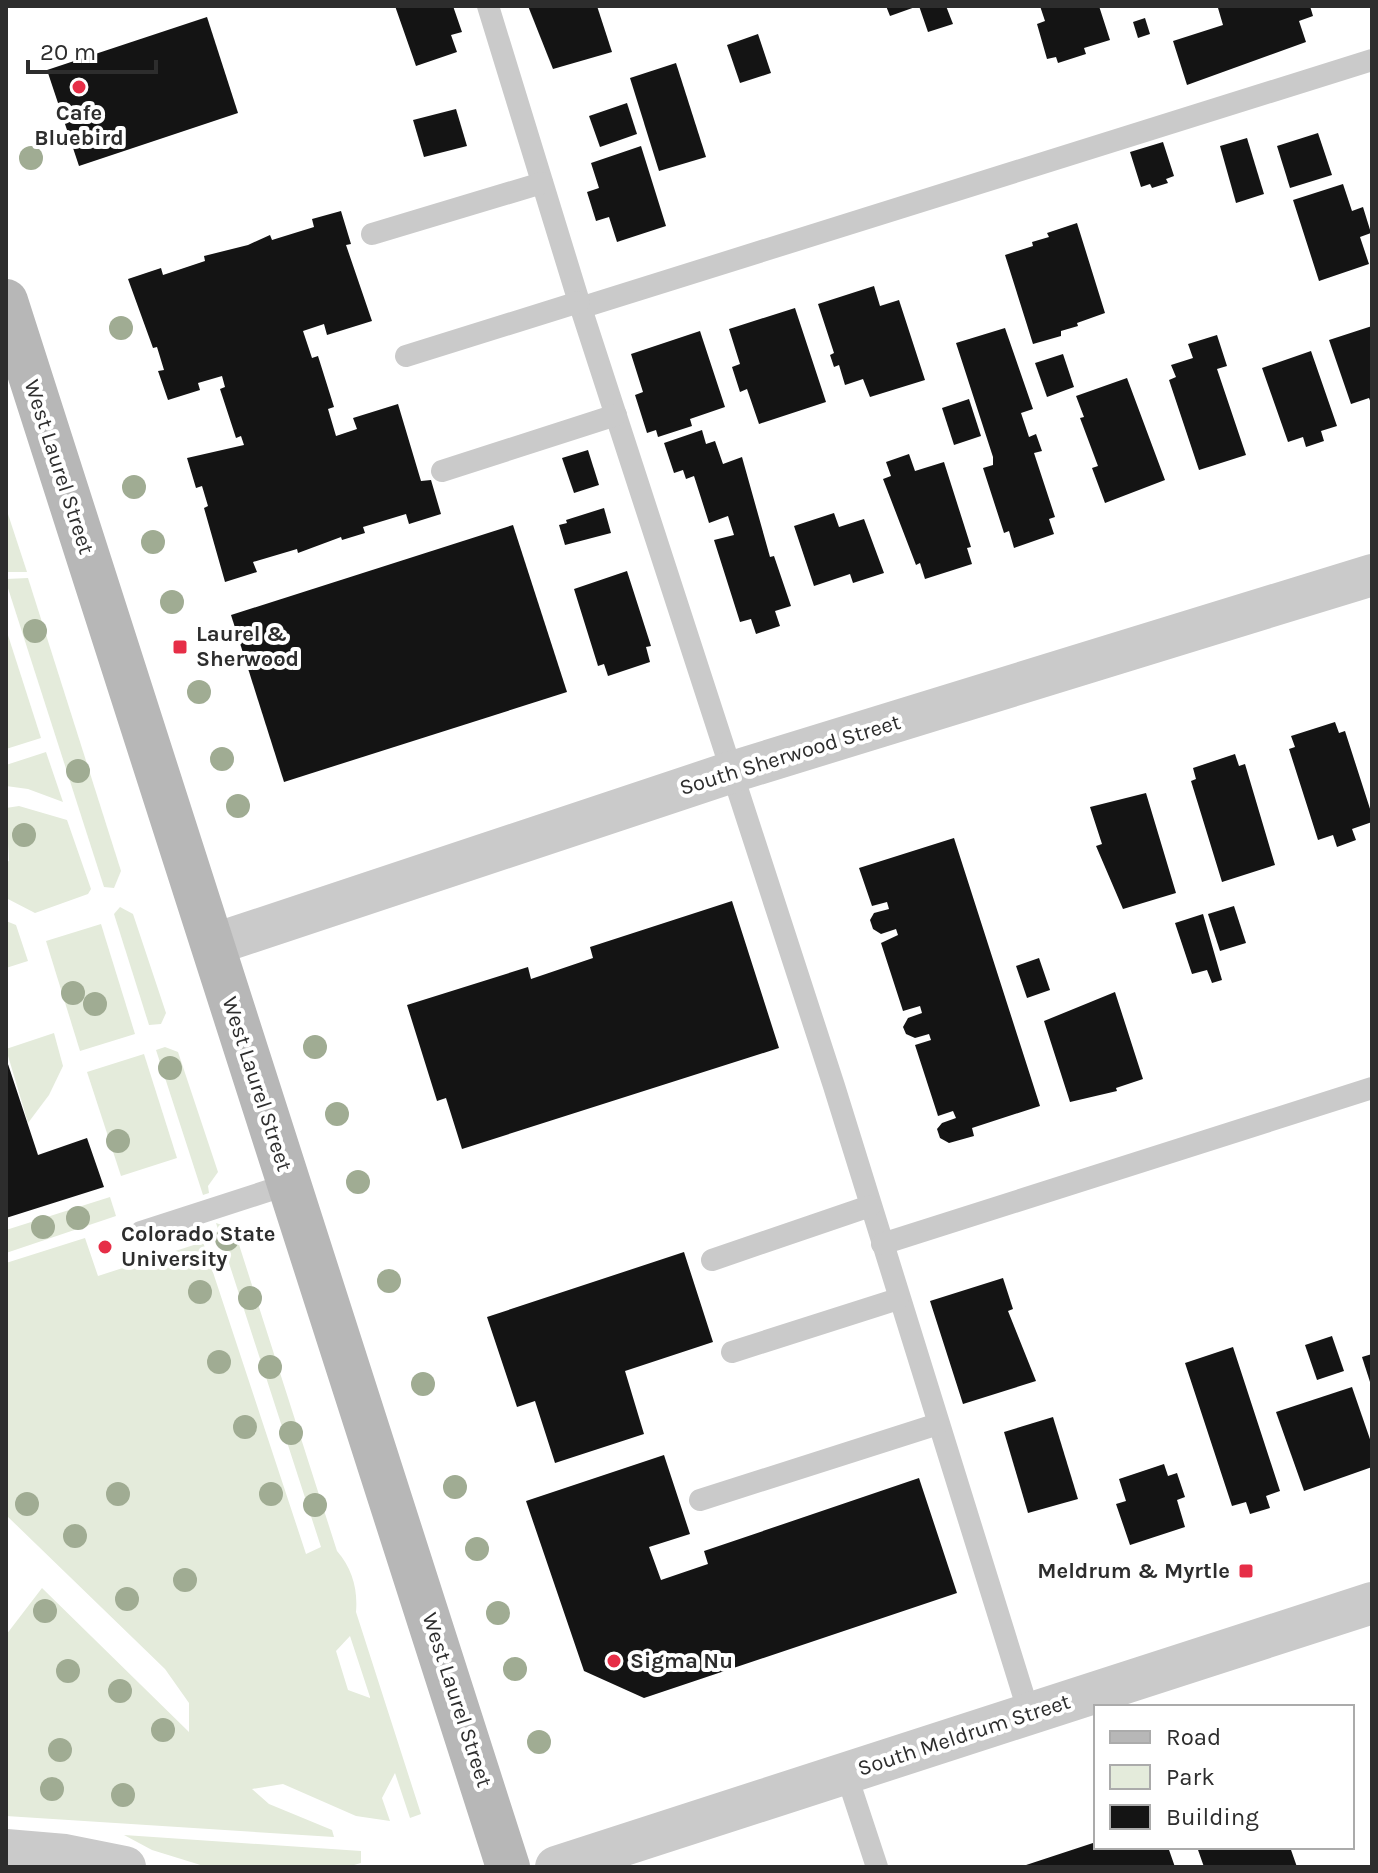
<svg xmlns="http://www.w3.org/2000/svg" width="1378" height="1873" font-family="Karla,sans-serif">
<rect width="100%" height="100%" fill="#fff"/>
<!-- green -->
<g fill="#e4ebdb" fill-rule="evenodd">
<polygon points="6,508 27,572 6,572"/>
<polygon points="28,578 121,871 114,888 104,887 6,582 6,579"/>
<polygon points="6,629 41,738 6,749"/>
<polygon points="46,752 63,802 28,789 6,786 6,765"/>
<polygon points="19,806 67,820 91,889 88,894 35,913 6,898 6,862 9,861 6,808"/>
<polygon points="120,907 133,914 166,1013 161,1024 149,1025 114,914"/>
<polygon points="6,921 16,925 28,961 6,968"/>
<polygon points="101,924 135,1034 80,1051 46,941"/>
<polygon points="54,1033 63,1066 49,1095 28,1123 6,1049"/>
<polygon points="165,1047 178,1052 218,1172 208,1186 209,1193 203,1195 156,1050"/>
<polygon points="144,1054 177,1158 121,1176 87,1072"/>
<polygon points="110,1197 116,1216 6,1253 6,1230"/>
<path d="M216 1223 234 1229 337 1551C352 1568 358 1589 356 1612L421 1814 410 1818 395 1773 382 1798 390 1821 356 1816 283 1784 252 1789 269 1804 332 1830 334 1837 6 1816V1635L42 1588 189 1732V1703L165 1669 6 1515V1263L85 1238 98 1276 203 1242 306 1554 321 1547ZM350 1636 370 1697V1698L348 1690 336 1651Z"/>
<polygon points="124,1835 361,1851 361,1863 347,1867 207,1867 152,1850"/>
</g>
<!-- building -->
<g fill="#141414">
<polygon points="395,6 453,6 462,32 451,35 457,52 416,66"/>
<polygon points="528,6 597,6 612,52 553,69"/>
<polygon points="886,6 918,6 890,16"/>
<polygon points="919,6 946,6 953,24 928,32"/>
<polygon points="1040,6 1099,6 1110,40 1084,48 1086,54 1058,63 1056,57 1047,59 1037,24 1045,21"/>
<polygon points="1223,6 1310,6 1313,16 1299,21 1306,42 1187,85 1173,41 1223,25 1218,8"/>
<polygon points="207,17 238,113 79,166 47,70"/>
<polygon points="1145,18 1150,34 1138,38 1133,22"/>
<polygon points="758,34 771,73 740,83 727,45"/>
<polygon points="676,63 706,157 659,171 630,78"/>
<polygon points="627,103 637,134 600,147 589,116"/>
<polygon points="456,109 467,146 424,157 413,120"/>
<polygon points="1318,133 1332,175 1290,188 1277,146"/>
<polygon points="1247,138 1264,194 1236,203 1220,146"/>
<polygon points="1163,142 1174,176 1166,179 1168,183 1152,188 1150,184 1141,187 1130,152"/>
<polygon points="641,146 666,226 617,242 609,217 596,221 587,192 599,188 591,163"/>
<polygon points="1343,184 1352,211 1363,207 1371,233 1360,237 1369,264 1319,281 1293,200"/>
<polygon points="341,211 351,244 346,245 372,321 327,335 324,324 303,331 312,358 318,356 334,407 328,409 336,436 357,429 353,418 398,404 421,481 431,480 441,514 409,524 406,514 363,527 365,533 342,540 341,537 298,553 297,549 253,562 257,572 225,582 204,508 208,506 202,486 196,488 187,458 244,445 241,436 236,438 220,389 225,387 222,376 198,383 200,390 168,400 158,371 164,370 157,347 153,348 128,279 161,268 163,275 205,261 204,256 248,245 270,235 272,240 314,227 312,219"/>
<polygon points="1077,223 1105,313 1077,323 1078,326 1061,331 1061,336 1033,344 1005,255 1033,246 1032,242 1049,237 1047,233"/>
<polygon points="874,286 880,306 899,300 925,380 870,397 863,379 845,385 839,365 834,367 830,355 834,353 818,304"/>
<polygon points="795,308 826,402 759,424 747,389 740,392 732,367 740,364 729,329"/>
<polygon points="1372,326 1372,406 1369,398 1351,404 1329,340"/>
<polygon points="1005,328 1033,409 1021,413 1029,437 1036,434 1042,451 1034,453 1055,517 1049,519 1054,534 1014,548 1009,531 1004,533 983,468 993,465 993,457 956,343"/>
<polygon points="700,331 725,407 690,419 692,426 658,437 656,430 647,433 635,395 643,392 631,354"/>
<polygon points="1217,335 1227,366 1217,369 1246,455 1199,470 1169,380 1176,377 1171,365 1193,358 1188,344"/>
<polygon points="1311,351 1337,426 1321,431 1324,441 1306,447 1303,437 1288,442 1262,368"/>
<polygon points="1063,354 1074,387 1047,397 1035,363"/>
<polygon points="1127,378 1165,480 1105,503 1092,468 1098,466 1080,418 1084,417 1076,396"/>
<polygon points="969,399 981,436 954,445 942,408"/>
<polygon points="702,430 706,444 715,441 723,464 742,457 770,557 774,556 791,606 775,611 780,626 756,634 751,619 740,622 714,540 734,535 728,516 709,523 694,476 686,479 683,470 674,473 664,443"/>
<polygon points="588,450 599,485 574,493 562,458"/>
<polygon points="909,454 915,471 944,462 971,547 967,548 972,564 925,579 920,563 916,565 883,479 891,476 886,462"/>
<polygon points="604,508 611,533 565,545 559,525 567,523 566,520"/>
<polygon points="834,513 839,527 864,519 884,573 853,583 850,574 814,586 794,526"/>
<polygon points="513,525 567,692 284,782 231,615"/>
<polygon points="627,571 651,646 646,647 650,662 608,676 604,664 598,666 574,589"/>
<polygon points="1335,722 1339,733 1345,731 1372,815 1372,822 1352,829 1356,840 1337,847 1333,835 1318,840 1289,749 1295,747 1291,736"/>
<polygon points="1235,754 1239,766 1245,764 1275,865 1222,882 1191,781 1196,779 1193,768"/>
<polygon points="1146,793 1176,893 1123,909 1096,846 1102,844 1090,807"/>
<polygon points="954,838 1040,1106 972,1128 974,1136 949,1143 940,1138 937,1129 942,1123 956,1118 953,1111 938,1116 915,1045 931,1040 929,1034 915,1038 906,1034 903,1027 908,1018 922,1013 920,1006 903,1011 881,943 898,935 896,929 881,934 873,929 870,920 874,913 889,909 887,902 872,906 859,868"/>
<polygon points="732,901 779,1048 462,1149 446,1098 437,1101 407,1005 528,967 531,979 593,958 590,947"/>
<polygon points="1234,906 1246,943 1220,951 1208,914"/>
<polygon points="1203,914 1222,980 1212,983 1207,970 1192,974 1175,923"/>
<polygon points="1039,958 1050,990 1027,998 1016,966"/>
<polygon points="1115,992 1143,1079 1116,1088 1117,1091 1070,1102 1044,1021"/>
<polygon points="6,1058 38,1155 87,1138 104,1187 6,1218"/>
<polygon points="684,1252 713,1342 625,1371 644,1434 555,1463 535,1401 517,1407 487,1317"/>
<polygon points="1003,1278 1013,1309 1008,1311 1036,1381 963,1404 930,1301"/>
<polygon points="1332,1336 1344,1371 1317,1380 1305,1345"/>
<polygon points="1233,1347 1280,1491 1266,1496 1270,1508 1250,1514 1246,1502 1232,1506 1185,1363"/>
<polygon points="1372,1354 1372,1385 1371,1385 1362,1357"/>
<polygon points="1352,1387 1372,1445 1372,1467 1304,1491 1276,1412"/>
<polygon points="1053,1417 1078,1499 1028,1513 1004,1432"/>
<polygon points="664,1455 690,1534 649,1547 661,1580 708,1564 704,1551 919,1478 957,1593 644,1698 584,1671 526,1501"/>
<polygon points="1164,1464 1168,1476 1177,1473 1185,1497 1177,1500 1185,1527 1130,1545 1116,1504 1126,1501 1119,1479"/>
<polygon points="1096,1842 1096,1847 1168,1847 1175,1867 1020,1867"/>
<polygon points="1197,1847 1290,1847 1297,1867 1204,1867"/>
</g>
<g fill="none" stroke-linecap="round" stroke-linejoin="round">
<!-- lane -->
<g stroke="#cacaca" stroke-width="22">
<polyline points="488,6 579,302 834,1086 1029,1713"/>
<polyline points="372,234 542,183"/>
<polyline points="580,308 1372,60"/>
<polyline points="406,356 579,302"/>
<polyline points="442,471 616,415"/>
<polyline points="141,1232 289,1184"/>
<polyline points="882,1244 1372,1088"/>
<polyline points="712,1260 870,1206"/>
<polyline points="732,1352 898,1299"/>
<polyline points="700,1500 938,1424"/>
<polyline points="846,1773 877,1867"/>
</g>
<!-- street -->
<g stroke="#cacaca" stroke-width="42">
<polyline points="212,945 732,772 1372,575"/>
<polyline points="6,1850 65,1855 125,1867"/>
<polyline points="556,1867 1372,1603"/>
</g>
<!-- secondary -->
<polyline stroke="#b7b7b7" stroke-width="44" points="6,301 508,1867"/>
</g>
<!-- trees -->
<g fill="#a0ac93">
<circle cx="31" cy="158" r="12"/>
<circle cx="121" cy="328" r="12"/>
<circle cx="134" cy="487" r="12"/>
<circle cx="153" cy="542" r="12"/>
<circle cx="172" cy="602" r="12"/>
<circle cx="35" cy="631" r="12"/>
<circle cx="199" cy="692" r="12"/>
<circle cx="222" cy="759" r="12"/>
<circle cx="78" cy="771" r="12"/>
<circle cx="238" cy="806" r="12"/>
<circle cx="24" cy="835" r="12"/>
<circle cx="73" cy="993" r="12"/>
<circle cx="95" cy="1004" r="12"/>
<circle cx="315" cy="1047" r="12"/>
<circle cx="170" cy="1068" r="12"/>
<circle cx="337" cy="1114" r="12"/>
<circle cx="118" cy="1141" r="12"/>
<circle cx="358" cy="1182" r="12"/>
<circle cx="78" cy="1218" r="12"/>
<circle cx="43" cy="1227" r="12"/>
<circle cx="227" cy="1239" r="12"/>
<circle cx="389" cy="1281" r="12"/>
<circle cx="200" cy="1292" r="12"/>
<circle cx="250" cy="1298" r="12"/>
<circle cx="219" cy="1362" r="12"/>
<circle cx="270" cy="1367" r="12"/>
<circle cx="423" cy="1384" r="12"/>
<circle cx="245" cy="1427" r="12"/>
<circle cx="291" cy="1433" r="12"/>
<circle cx="455" cy="1487" r="12"/>
<circle cx="118" cy="1494" r="12"/>
<circle cx="271" cy="1494" r="12"/>
<circle cx="27" cy="1504" r="12"/>
<circle cx="315" cy="1505" r="12"/>
<circle cx="75" cy="1536" r="12"/>
<circle cx="477" cy="1549" r="12"/>
<circle cx="185" cy="1580" r="12"/>
<circle cx="127" cy="1599" r="12"/>
<circle cx="45" cy="1611" r="12"/>
<circle cx="498" cy="1613" r="12"/>
<circle cx="515" cy="1669" r="12"/>
<circle cx="68" cy="1671" r="12"/>
<circle cx="120" cy="1691" r="12"/>
<circle cx="163" cy="1730" r="12"/>
<circle cx="539" cy="1742" r="12"/>
<circle cx="60" cy="1750" r="12"/>
<circle cx="52" cy="1789" r="12"/>
<circle cx="123" cy="1795" r="12"/>
</g>
<!-- markers -->
<g fill="#e62e47" stroke="#fff" stroke-width="3">
<circle cx="79" cy="87" r="8"/>
<rect x="172" y="639" width="16" height="16" rx="4"/>
<circle cx="105" cy="1247" r="8"/>
<rect x="1238" y="1563" width="16" height="16" rx="4"/>
<circle cx="614" cy="1661" r="8"/>
</g>
<g text-anchor="middle" dominant-baseline="central" stroke-width="8" stroke-linejoin="round" paint-order="stroke">
<!-- poi labels -->
<g font-size="22" font-weight="bold" fill="#2d2d2d" stroke="#fff" text-anchor="start">
<text x="79" y="113" text-anchor="middle">Cafe<tspan x="79" dy="25">Bluebird</tspan></text>
<text x="196" y="634">Laurel &amp;<tspan x="196" dy="25">Sherwood</tspan></text>
<text x="121" y="1234">Colorado State<tspan x="121" dy="25">University</tspan></text>
<text x="1230" y="1571" text-anchor="end">Meldrum &amp; Myrtle</text>
<text x="630" y="1661">Sigma Nu</text>
</g>
<!-- street labels -->
<g font-size="22" fill="#2d2d2d" stroke="#fff">
<text transform="translate(59 467) rotate(72)">West Laurel Street</text>
<text transform="translate(790 755) rotate(-17)">South Sherwood Street</text>
<text transform="translate(257 1084) rotate(72)">West Laurel Street</text>
<text transform="translate(457 1700) rotate(72)">West Laurel Street</text>
<text transform="translate(964 1735) rotate(-18)">South Meldrum Street</text>
</g>
</g>
<!-- border -->
<rect width="1378" height="1873" fill="none" stroke="#2d2d2d" stroke-width="16"/>
<!-- legend -->
<rect x="1094" y="1705" width="260" height="144" fill="#ffffff" stroke="#ababab" stroke-width="2"/>
<rect x="1110" y="1731" width="40" height="12" fill="#b7b7b7" stroke="#ababab" stroke-width="2"/>
<text x="1166" y="1745" font-size="24" fill="#2d2d2d">Road</text>
<rect x="1110" y="1765" width="40" height="24" fill="#e4ebdb" stroke="#ababab" stroke-width="2"/>
<text x="1166" y="1785" font-size="24" fill="#2d2d2d">Park</text>
<rect x="1110" y="1805" width="40" height="24" fill="#141414" stroke="#ababab" stroke-width="2"/>
<text x="1166" y="1825" font-size="24" fill="#2d2d2d">Building</text>
<!-- scale -->
<path d="M28 60v12h128v-12" fill="none" stroke="#2d2d2d" stroke-width="4"/>
<text x="40" y="60" font-size="24" fill="#2d2d2d" stroke="#ffffff" stroke-width="6" paint-order="stroke">20 m</text>
</svg>
